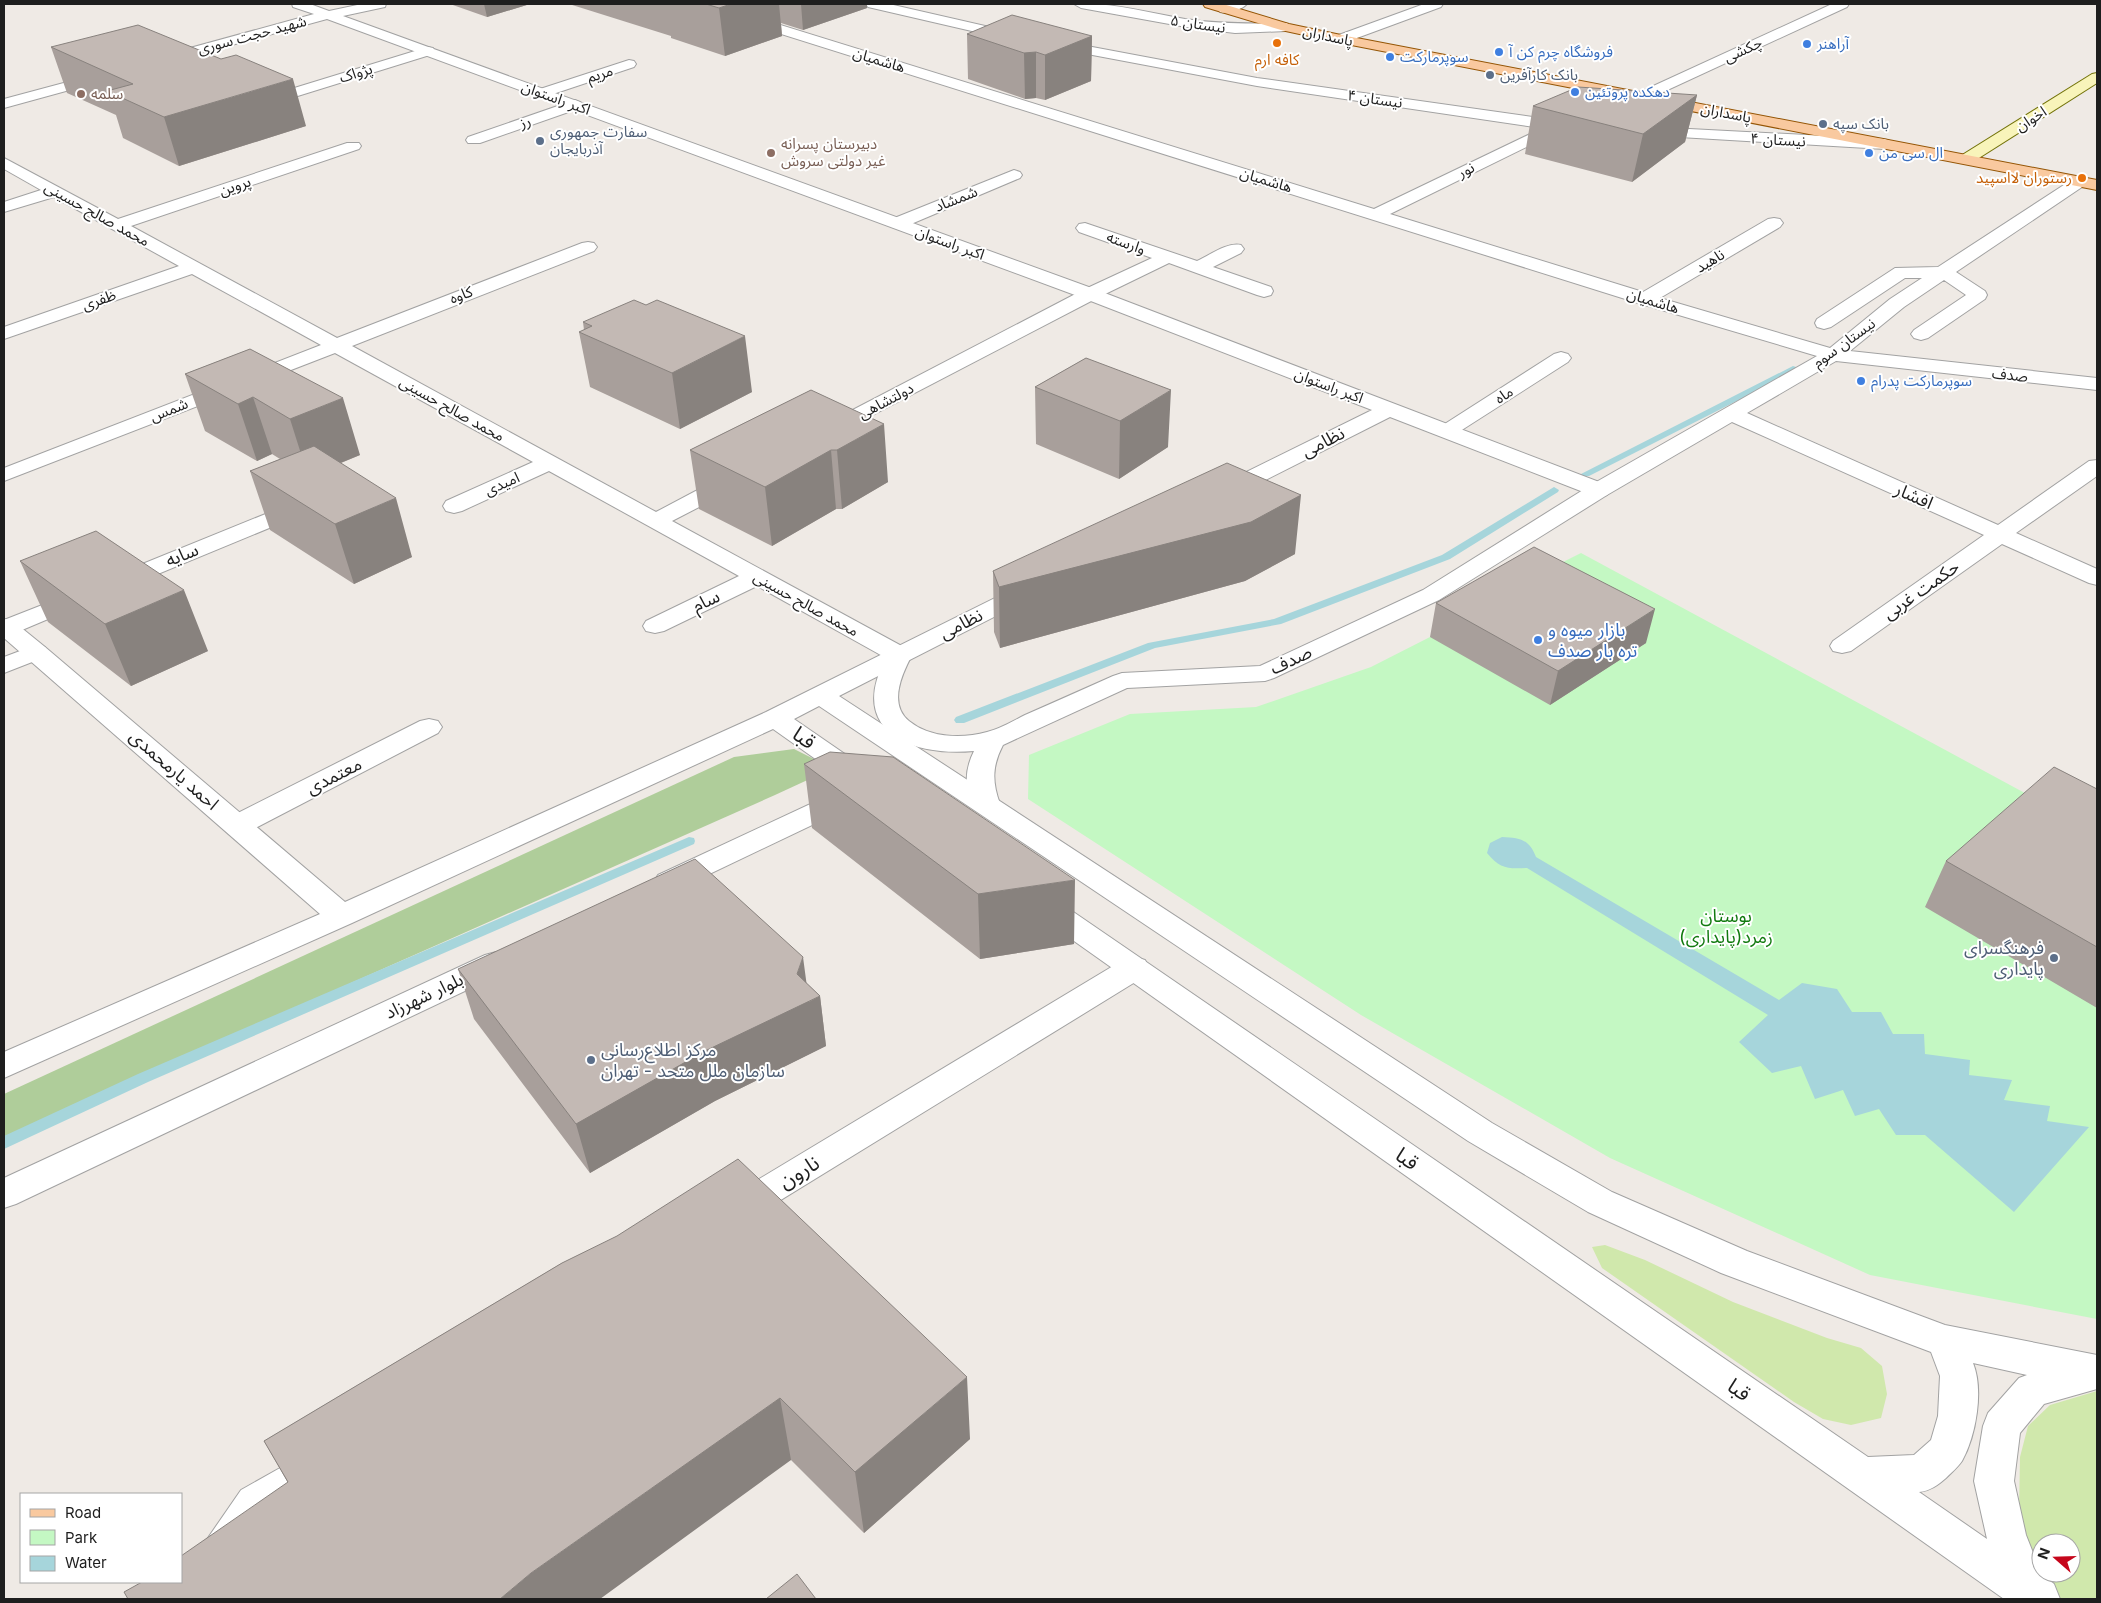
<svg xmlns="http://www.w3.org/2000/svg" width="2101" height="1603" font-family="Inter,'Noto Sans Arabic',sans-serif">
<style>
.grass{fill:#d0e8ac;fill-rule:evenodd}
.forest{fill:#afcd9a}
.park{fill:#c4f8c3}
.water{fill:#a6d5db}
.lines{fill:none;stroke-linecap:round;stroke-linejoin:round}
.stream{fill:#a6d5db;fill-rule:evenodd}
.minor-casing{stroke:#a2a2a2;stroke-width:2}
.tertiary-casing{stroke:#a2a2a2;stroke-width:2}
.secondary-casing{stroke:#727208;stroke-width:2}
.primary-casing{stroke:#945505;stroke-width:2}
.minor{fill:#fff;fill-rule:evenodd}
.tertiary{fill:#fff;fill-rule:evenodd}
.secondary{fill:#f8f4ba;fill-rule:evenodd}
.primary{fill:#f9c99f;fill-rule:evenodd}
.wall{fill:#a89f9b}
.shaded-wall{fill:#88827e}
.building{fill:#c3b9b4;stroke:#88827e}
.food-dot{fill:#e8710a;stroke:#fff;stroke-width:2}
.shop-dot{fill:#3f7fe0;stroke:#fff;stroke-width:2}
.service-dot{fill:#5c6f8a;stroke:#fff;stroke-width:2}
.education-dot{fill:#8d6e63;stroke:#fff;stroke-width:2}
.labels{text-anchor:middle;stroke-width:4;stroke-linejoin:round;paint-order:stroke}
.far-street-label{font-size:15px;fill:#1e1e1e;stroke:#fff}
.far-shop-label{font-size:15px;fill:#366cbe;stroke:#fff;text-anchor:start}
.far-food-label{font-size:15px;fill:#c56008;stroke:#fff}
.far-service-label{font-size:15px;fill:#4e5e75;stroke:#fff;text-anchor:start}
.far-education-label{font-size:15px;fill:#785e54;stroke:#fff;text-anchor:start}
.street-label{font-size:18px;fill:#1e1e1e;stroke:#fff}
.shop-label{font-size:18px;fill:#366cbe;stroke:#fff;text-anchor:start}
.park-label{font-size:18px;fill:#117a0f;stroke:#fff}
.service-label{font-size:18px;fill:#4e5e75;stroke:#fff;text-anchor:end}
.near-street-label{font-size:21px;fill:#1e1e1e;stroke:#fff}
</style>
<rect width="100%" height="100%" fill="#efeae5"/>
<path class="grass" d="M 1605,1245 L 1645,1260 L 1733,1302 L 1827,1338 L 1861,1348 L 1882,1366 L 1887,1394 L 1881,1418 L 1851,1425 L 1823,1419 L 1794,1402 L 1602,1268 L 1592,1247 Z
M 2097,1391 L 2097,1599 L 2058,1599 L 2040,1586 L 2019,1514 L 2020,1457 L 2028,1426 L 2050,1405 ZM 2041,1543 L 2071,1543 L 2071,1573 L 2041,1573 Z"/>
<path class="forest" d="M 794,749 L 816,760 L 827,771 L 775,795 L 4,1137 L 4,1094 L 734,757 Z"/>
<path class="park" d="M 1581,553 L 2097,832 L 2097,1319 L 1870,1275 L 1610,1158 L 1361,1015 L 1028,799 L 1029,755 L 1130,714 L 1256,707 L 1371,667 L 1430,637 L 1527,580 Z"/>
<path class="water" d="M 1502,837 C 1520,838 1529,839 1536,857 L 1779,1000 L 1802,983 L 1837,989 L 1852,1012 L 1881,1012 L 1893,1034 L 1924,1034 L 1925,1054 L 1970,1060 L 1969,1075 L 2012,1080 L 2004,1100 L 2050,1106 L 2047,1121 L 2089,1127 L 2014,1212 L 1925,1135 L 1896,1135 L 1879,1109 L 1855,1116 L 1843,1090 L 1815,1099 L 1801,1066 L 1772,1073 L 1739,1042 L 1768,1015 L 1527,868 C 1508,869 1500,869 1487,853 L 1490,843 Z"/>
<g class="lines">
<path class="stream" d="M 1793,366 L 1796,367 L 1796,371 L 1589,476 L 1583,476 L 1581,474 Z
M 1554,487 L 1559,490 L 1558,492 L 1450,559 L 1281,624 L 1155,648 L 964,723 L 956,723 L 954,720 L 956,717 L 1148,643 L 1274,619 L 1442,555 Z
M 689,837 L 694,838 L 695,841 L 694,844 L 148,1082 L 4,1149 L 4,1136 L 138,1074 Z"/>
<g class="minor-casing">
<path id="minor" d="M 694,4 L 713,4 L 1374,209 L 1553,123 L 1563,123 L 1566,126 L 1563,129 L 1390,214 L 1643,292 L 1768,219 L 1774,218 L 1780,219 L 1783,223 L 1780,227 L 1660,298 L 1830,348 L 1890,299 L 1922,278 L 1905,278 L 1831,327 L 1824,329 L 1817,327 L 1815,323 L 1817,319 L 1895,268 L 1938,267 L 2073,179 L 2085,179 L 2087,182 L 2085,185 L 1956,272 L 1985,291 L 1987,295 L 1985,299 L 1928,338 L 1921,340 L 1914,338 L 1911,334 L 1914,330 L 1966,295 L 1944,280 L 1904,307 L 1850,351 L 2097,378 L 2097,390 L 1836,361 L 1747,413 L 1998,525 L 2089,461 L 2097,460 L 2097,476 L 2016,533 L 2097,569 L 2097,585 L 2089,583 L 2002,544 L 1851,651 L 1842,653 L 1833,651 L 1830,646 L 1833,641 L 1984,535 L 1732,422 L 1607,495 L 1439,600 L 1274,678 L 1265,681 L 1127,688 L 1003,745 C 992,766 992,782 1000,804 L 996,810 L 986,813 L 976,810 C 964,791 964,771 974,751 C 911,757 847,731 886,658 L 757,586 L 664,631 L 655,633 L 646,631 L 643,626 L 646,621 L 739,576 L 549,471 L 462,511 L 454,513 L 446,511 L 443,506 L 446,501 L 533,462 L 335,353 L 4,481 L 4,468 L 321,345 L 192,274 L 4,339 L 4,327 L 179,266 L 54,197 L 4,212 L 4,202 L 41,190 L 4,169 L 4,158 L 118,219 L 347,143 L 359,143 L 361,146 L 359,149 L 131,226 L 337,338 L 582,243 L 588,242 L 594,243 L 597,247 L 594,251 L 352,346 L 656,512 L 724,476 L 732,474 L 740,476 L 743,481 L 740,486 L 672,521 L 909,650 L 912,655 C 902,674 888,704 909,721 C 930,738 962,739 987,732 C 1000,729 1013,721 1025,715 C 1055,702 1084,689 1113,676 L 1122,673 L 1260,666 L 1423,590 L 1591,485 L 1817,356 L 1638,303 L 695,7 Z
M 1074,4 C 1112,2 1149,13 1185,19 C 1220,24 1251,24 1286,23 L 1293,27 L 1286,31 L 1235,33 L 1186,27 L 1081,8 Z
M 1228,4 L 1247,4 C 1241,10 1228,14 1220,12 L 1218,9 Z
M 1424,4 L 1443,4 L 1441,7 L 1346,42 L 1336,42 L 1334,39 L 1336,36 Z
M 1832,4 L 1849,4 L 1847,7 L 1648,99 L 1638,99 L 1636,96 L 1638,93 Z
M 428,47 L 433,48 L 435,51 L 433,54 L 288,99 L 278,99 L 276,96 L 278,93 Z
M 629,60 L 634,61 L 636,64 L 634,67 L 547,96 L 537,96 L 535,93 L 537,90 Z
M 575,100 L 580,102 L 583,105 L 580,108 L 480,143 L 468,143 L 466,140 L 468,137 Z
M 1014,170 L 1020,172 L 1022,175 L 1020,178 L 904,227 L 898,228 L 892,227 L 889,223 L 892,219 Z
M 1085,223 L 1197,261 C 1210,255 1227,242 1241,245 L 1244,249 L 1241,253 L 1213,267 L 1271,287 L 1273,291 L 1271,295 L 1264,297 L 1257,295 L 1169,263 L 1097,298 L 834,435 L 827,437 L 820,435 L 817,431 L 820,427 L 1083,290 L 1152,258 L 1079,232 L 1076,228 L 1079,224 Z
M 1561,352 L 1568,354 L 1571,358 L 1568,362 L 1454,435 L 1447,437 L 1440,435 L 1437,431 L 1440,427 L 1554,354 Z
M 300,500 L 308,502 L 311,507 L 308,512 L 124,588 L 116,590 L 108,588 L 104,583 L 108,578 Z
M 78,591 L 86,593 L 90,598 L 86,603 L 15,633 L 4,635 L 4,620 Z
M 36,645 L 45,647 L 48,652 L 45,657 L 4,673 L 4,657 Z
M 429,719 L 438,721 L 442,727 L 438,733 L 248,832 L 238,834 L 228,832 L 224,825 L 228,818 L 420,721 Z
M 1134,957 L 1145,960 L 1149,968 L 1145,976 L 750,1219 L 738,1223 L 726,1219 L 721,1209 L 726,1199 L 1123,960 Z
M 294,1462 L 308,1468 L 314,1481 L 308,1494 L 269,1518 L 215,1599 L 170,1599 L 176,1584 L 181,1582 L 181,1577 L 241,1490 L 280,1468 Z"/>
</g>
<g class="tertiary-casing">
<path id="tertiary" d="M 292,4 L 310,4 L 329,11 L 362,4 L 386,4 L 385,7 L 343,16 L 1097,290 L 1607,485 L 1610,490 L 1607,495 L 1599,497 L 1591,495 L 1390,417 L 1230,498 L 1222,500 L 1214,498 L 1211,493 L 1214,488 L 1372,410 L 1083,298 L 327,19 L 162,64 L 157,63 L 155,60 L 157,57 L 314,14 L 293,7 Z
M 866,4 L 889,4 L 1020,34 L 1022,37 L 1015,41 L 868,7 Z
M 1055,40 L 1257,78 L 1568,122 L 1573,124 L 1576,127 L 1573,130 L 1568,132 L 1257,86 L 1050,47 L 1048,44 L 1050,41 Z
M 101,73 L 106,74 L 108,77 L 106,80 L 4,108 L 4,99 Z
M 1651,127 L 1884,139 L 1890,141 L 1892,144 L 1890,147 L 1884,149 L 1646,135 L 1643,132 L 1646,129 Z
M 1027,584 L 1035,586 L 1039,591 L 1035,596 L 839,696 L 1492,1123 L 1612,1192 L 1747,1251 L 1945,1325 L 2097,1355 L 2097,1389 L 2044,1404 L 2020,1433 L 2014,1481 L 2026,1535 L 2041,1573 L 2054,1584 L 2060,1599 L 2004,1599 L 1033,912 L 1028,905 L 1033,898 L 1043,895 L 1053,898 L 1868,1457 L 1914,1455 L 1931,1440 L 1938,1416 L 1940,1376 L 1931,1352 L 1721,1273 L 1588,1212 L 1468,1141 L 819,706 L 794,719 L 868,770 L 872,776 L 868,782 L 858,785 L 848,782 L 773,729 L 352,923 L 4,1078 L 4,1052 L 320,914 L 4,638 L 4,619 L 13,621 L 45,647 L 345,902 L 766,712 L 1019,586 ZM 1973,1363 L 2027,1375 L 2019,1378 L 1988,1413 L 1983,1426 L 1974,1481 L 1987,1539 L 1919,1492 C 1930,1491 1938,1485 1946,1478 C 1951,1473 1958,1467 1962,1461 C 1976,1436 1984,1390 1973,1363 Z
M 844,790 L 854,793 L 858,799 L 854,805 L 678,889 L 668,892 L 658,889 L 654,882 L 658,875 L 834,793 Z
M 496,952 L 507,955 L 511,963 L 507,971 L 16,1204 L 4,1208 L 4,1178 L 485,955 Z"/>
</g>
<g class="secondary-casing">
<path id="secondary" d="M 2097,73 L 2097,83 L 1971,163 L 1959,163 L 1957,160 L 1959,157 L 2092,74 Z"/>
</g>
<g class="primary-casing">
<path id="primary" d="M 1203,4 L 1223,4 L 1289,24 L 1341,35 L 2097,180 L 2097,190 L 1341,43 L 1281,30 L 1205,7 Z"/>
</g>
<use href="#minor" class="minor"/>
<use href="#tertiary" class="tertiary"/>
<use href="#secondary" class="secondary"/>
<use href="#primary" class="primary"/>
</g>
<path class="wall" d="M 450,4 L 530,4 L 487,17 Z
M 569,4 L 867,4 L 867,8 L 803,30 L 781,23 L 782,36 L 725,56 L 671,38 L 671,36 Z
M 967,34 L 1092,36 L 1091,81 L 1045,100 L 1036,98 L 1025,99 L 968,79 Z
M 51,47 L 306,126 L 179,166 L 123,138 L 116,115 L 67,93 Z
M 1697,95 L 1685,142 L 1632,182 L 1525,154 L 1533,106 Z
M 583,322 L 752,392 L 680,429 L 590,387 L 579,332 L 584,330 Z
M 250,349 L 360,455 L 341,463 L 412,557 L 354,584 L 270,530 L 250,471 L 280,459 L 272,454 L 257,461 L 205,431 L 185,374 Z
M 1086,358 L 1168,447 L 1119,479 L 1036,444 L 1035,387 Z
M 811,390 L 888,482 L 842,509 L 836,509 L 772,546 L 699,509 L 690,450 Z
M 1295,554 L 1245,581 L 1000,648 L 994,632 L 993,571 Z
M 20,561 L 208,651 L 131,686 L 48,622 Z
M 1436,603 L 1646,643 L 1550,705 L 1430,637 Z
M 804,764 L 1074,944 L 980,959 L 812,828 Z
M 2097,789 L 2097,1008 L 1925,907 L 1946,861 Z
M 458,969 L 806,983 L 820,996 L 826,1046 L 715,1101 L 590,1173 L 474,1019 Z
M 562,1263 L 970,1439 L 864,1533 L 791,1460 L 181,1582 L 288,1483 L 264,1441 Z"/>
<path class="shaded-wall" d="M 484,4 L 530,4 L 487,17 Z
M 731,4 L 779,4 L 782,36 L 725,56 L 719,8 Z
M 801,4 L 867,4 L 867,8 L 803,30 Z
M 1092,36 L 1091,81 L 1045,100 L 1045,55 Z
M 1036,52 L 1036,98 L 1025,99 L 1024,53 Z
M 293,79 L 306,126 L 179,166 L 164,117 Z
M 1697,95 L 1685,142 L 1632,182 L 1643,134 Z
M 745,336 L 752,392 L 680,429 L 672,373 Z
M 1171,390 L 1168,447 L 1119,479 L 1120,421 Z
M 253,397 L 272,454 L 257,461 L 238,404 Z
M 343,398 L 360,455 L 308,476 L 290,419 Z
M 884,424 L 888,482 L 842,509 L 837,450 Z
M 831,450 L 836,509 L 772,546 L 765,487 Z
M 1301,495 L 1295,554 L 1245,581 L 1000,648 L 999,587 Z
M 396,498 L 412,557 L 354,584 L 335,524 Z
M 184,590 L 208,651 L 131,686 L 105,624 Z
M 1655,609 L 1646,643 L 1550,705 L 1558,671 Z
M 1075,880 L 1074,944 L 980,959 L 978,894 Z
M 803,957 L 809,1002 L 820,996 L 826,1046 L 715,1101 L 590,1173 L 576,1124 L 797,974 Z
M 967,1377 L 970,1439 L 864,1533 L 855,1472 Z
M 780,1398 L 791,1460 L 600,1599 L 500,1599 L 531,1573 Z"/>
<path class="building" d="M 706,4 L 731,4 L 719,8 Z
M 1012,15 L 1092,36 L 1045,55 L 1036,52 L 1024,53 L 967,34 Z
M 138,25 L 221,59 L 236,55 L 293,79 L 164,117 L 107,91 L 133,84 L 51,47 Z
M 1578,87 L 1697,95 L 1643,134 L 1533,106 Z
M 634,300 L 646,305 L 657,300 L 745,336 L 672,373 L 579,332 L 592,326 L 583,322 Z
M 250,349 L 343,398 L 290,419 L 253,397 L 238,404 L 185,374 Z
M 1086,358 L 1171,390 L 1120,421 L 1035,387 Z
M 811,390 L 884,424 L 837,450 L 831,450 L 765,487 L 690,450 Z
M 314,446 L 396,498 L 335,524 L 250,471 Z
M 1227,463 L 1301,495 L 1251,522 L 999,587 L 993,571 Z
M 96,531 L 184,590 L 105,624 L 20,561 Z
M 1534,547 L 1655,609 L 1558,671 L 1436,603 Z
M 830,752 L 893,757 L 1075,880 L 978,894 L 804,764 Z
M 2054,767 L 2097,789 L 2097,947 L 1946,861 Z
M 695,859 L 803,957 L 797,974 L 820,996 L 705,1051 L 576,1124 L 458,969 Z
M 738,1159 L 967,1377 L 855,1472 L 780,1398 L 531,1573 L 500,1599 L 128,1599 L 124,1592 L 142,1582 L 181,1582 L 181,1556 L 288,1482 L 264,1441 L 562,1263 L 617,1236 Z
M 797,1574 L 816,1599 L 766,1599 Z"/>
<g class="food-dot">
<circle cx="1277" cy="43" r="5"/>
<circle cx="2082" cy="178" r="5"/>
</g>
<g class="shop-dot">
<circle cx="1807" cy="44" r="5"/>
<circle cx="1499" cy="52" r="5"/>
<circle cx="1390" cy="57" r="5"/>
<circle cx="1575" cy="92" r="5"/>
<circle cx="1869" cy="153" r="5"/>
<circle cx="1861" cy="381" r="5"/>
<circle cx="1538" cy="640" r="5"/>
</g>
<g class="service-dot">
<circle cx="1490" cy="75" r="5"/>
<circle cx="1823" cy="124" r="5"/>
<circle cx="540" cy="141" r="5"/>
<circle cx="2054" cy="958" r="5"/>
<circle cx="591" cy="1060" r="5"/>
</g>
<g class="education-dot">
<circle cx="81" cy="94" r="5"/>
<circle cx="771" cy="153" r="5"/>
</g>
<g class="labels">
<g class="far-street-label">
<text transform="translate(1198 24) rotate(8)" y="5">نیستان ۵</text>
<text transform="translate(252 35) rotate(-15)" y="5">شهید حجت سوری</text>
<text transform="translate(1328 36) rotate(12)" y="5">پاسداران</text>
<text transform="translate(1743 50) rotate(-25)" y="5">چکشی</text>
<text transform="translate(879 60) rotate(17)" y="5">هاشمیان</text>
<text transform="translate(356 73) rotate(-17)" y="5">پژواک</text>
<text transform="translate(600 74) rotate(-18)" y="5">مریم</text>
<text transform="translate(556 98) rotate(20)" y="5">اکبر راستوان</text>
<text transform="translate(1375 99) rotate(8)" y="5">نیستان ۴</text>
<text transform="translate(1726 113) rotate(11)" y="5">پاسداران</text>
<text transform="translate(2031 119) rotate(-32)" y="5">اخوان</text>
<text transform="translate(525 122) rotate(-19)" y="5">رز</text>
<text transform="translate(1778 140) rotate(3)" y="5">نیستان ۴</text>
<text transform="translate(1466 170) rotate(-26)" y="5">نور</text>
<text transform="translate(1266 180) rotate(17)" y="5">هاشمیان</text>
<text transform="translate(235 186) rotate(-19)" y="5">پروین</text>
<text transform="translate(956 199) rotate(-22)" y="5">شمشاد</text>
<text transform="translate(97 214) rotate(29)" y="5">محمد صالح حسینی</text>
<text transform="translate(950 243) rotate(20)" y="5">اکبر راستوان</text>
<text transform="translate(1126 243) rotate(20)" y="5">وارسته</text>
<text transform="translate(1710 261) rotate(-31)" y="5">ناهید</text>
<text transform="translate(461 295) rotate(-21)" y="5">کاوه</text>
<text transform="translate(99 300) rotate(-19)" y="5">ظفری</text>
<text transform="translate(1653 301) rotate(17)" y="5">هاشمیان</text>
<text transform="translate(1844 343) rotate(-36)" y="5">نیستان سوم</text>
<text transform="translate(2010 375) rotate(6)" y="5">صدف</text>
<text transform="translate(1329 386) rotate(21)" y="5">اکبر راستوان</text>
<text transform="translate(1504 395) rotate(-33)" y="5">ماه</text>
<text transform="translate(886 401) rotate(-28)" y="5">دولتشاهی</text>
<text transform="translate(452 409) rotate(29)" y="5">محمد صالح حسینی</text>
<text transform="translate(169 410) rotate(-22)" y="5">شمس</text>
<text transform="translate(502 484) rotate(-24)" y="5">امیدی</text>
<text transform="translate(806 604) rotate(29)" y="5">محمد صالح حسینی</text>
</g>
<g class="far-shop-label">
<text x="1817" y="49">آراهنر</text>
<text x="1509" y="57">فروشگاه چرم کن آ</text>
<text x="1400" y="62">سوپرمارکت</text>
<text x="1585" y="97">دهکده پروتئین</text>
<text x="1879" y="158">ال سی من</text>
<text x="1871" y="386">سوپرمارکت پدرام</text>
</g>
<g class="far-food-label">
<text x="1277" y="65">کافه ارم</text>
<text x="2072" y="183" text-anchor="end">رستوران لااسپید</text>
</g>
<g class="far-service-label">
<text x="1500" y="80">بانک کارآفرین</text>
<text x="1833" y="129">بانک سپه</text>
<text x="550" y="137">سفارت جمهوری<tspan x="550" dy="17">آذربایجان</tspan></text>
</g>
<g class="far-education-label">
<text x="91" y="99">سلمه</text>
<text x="781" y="149">دبیرستان پسرانه<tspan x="781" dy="17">غیر دولتی سروش</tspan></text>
</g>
<g class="street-label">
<text transform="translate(1323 442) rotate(-27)" y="6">نظامی</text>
<text transform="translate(1914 496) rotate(24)" y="6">افشار</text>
<text transform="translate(182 555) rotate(-22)" y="6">سایه</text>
<text transform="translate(1921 590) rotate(-35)" y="6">حکمت غربی</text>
<text transform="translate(706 601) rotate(-26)" y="6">سام</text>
<text transform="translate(961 624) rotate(-27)" y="6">نظامی</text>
<text transform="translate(1291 660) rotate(-25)" y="6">صدف</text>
<text transform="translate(174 770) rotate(41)" y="6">احمد یارمحمدی</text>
<text transform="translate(334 776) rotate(-27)" y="6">معتمدی</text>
<text transform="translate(424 996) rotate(-25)" y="6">بلوار شهرزاد</text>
</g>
<g class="shop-label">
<text x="1548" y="636">بازار میوه و<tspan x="1548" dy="21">تره بار صدف</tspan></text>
</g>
<g class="park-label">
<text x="1726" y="922">بوستان<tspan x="1726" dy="21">زمرد(پایداری)</tspan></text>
</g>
<g class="service-label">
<text x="2044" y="954">فرهنگسرای<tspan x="2044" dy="21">پایداری</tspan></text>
<text x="601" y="1056" text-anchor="start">مرکز اطلاع‌رسانی<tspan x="601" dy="21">سازمان ملل متحد - تهران</tspan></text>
</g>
<g class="near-street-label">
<text transform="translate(804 738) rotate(35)" y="7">قبا</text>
<text transform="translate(1407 1159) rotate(35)" y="7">قبا</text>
<text transform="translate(799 1172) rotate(-31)" y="7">نارون</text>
<text transform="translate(1739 1390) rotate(35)" y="7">قبا</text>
</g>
</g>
<rect width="2101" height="1603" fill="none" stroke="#1e1e1e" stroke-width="10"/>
<rect x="20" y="1493" width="162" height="90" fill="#ffffff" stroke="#a5a5a5"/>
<rect x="30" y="1509" width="25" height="8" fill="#f9c99f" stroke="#a5a5a5"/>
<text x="65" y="1518" font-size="15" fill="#1e1e1e">Road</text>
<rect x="30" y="1530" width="25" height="15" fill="#c4f8c3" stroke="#a5a5a5"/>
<text x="65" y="1543" font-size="15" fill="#1e1e1e">Park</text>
<rect x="30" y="1556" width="25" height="15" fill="#a6d5db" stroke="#a5a5a5"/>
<text x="65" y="1568" font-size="15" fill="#1e1e1e">Water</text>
<g transform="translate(2056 1558) rotate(290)"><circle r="24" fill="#ffffff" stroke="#a5a5a5"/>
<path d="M0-4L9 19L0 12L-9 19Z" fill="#c6061b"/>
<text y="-8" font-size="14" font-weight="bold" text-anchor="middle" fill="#1e1e1e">N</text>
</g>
</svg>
